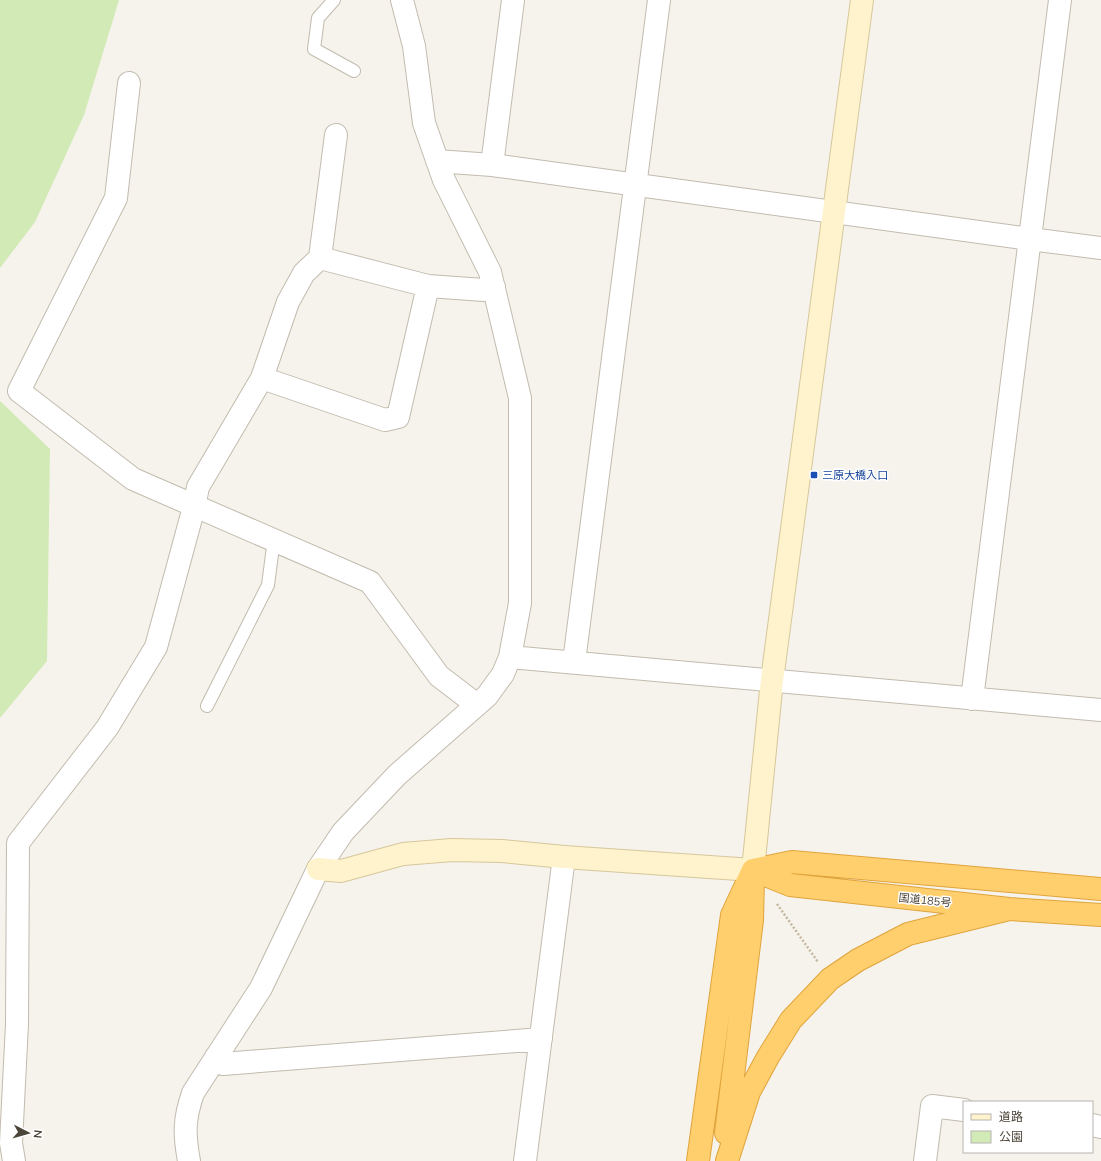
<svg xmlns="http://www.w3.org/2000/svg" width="1101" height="1161" font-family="Mulish,'Noto Sans JP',sans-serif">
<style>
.green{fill:#d2eab5}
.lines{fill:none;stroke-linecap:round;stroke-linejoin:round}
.lane-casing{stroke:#c2bbae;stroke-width:14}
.street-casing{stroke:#c2bbae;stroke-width:24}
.secondary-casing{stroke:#d6c79b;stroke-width:24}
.highway-casing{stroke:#e0a43c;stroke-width:24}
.path{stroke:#c4b79f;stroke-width:2.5;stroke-dasharray:2 2;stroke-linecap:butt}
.lane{stroke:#fff;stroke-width:12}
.street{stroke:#fff;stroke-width:22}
.secondary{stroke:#fff3cd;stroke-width:22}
.highway{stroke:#ffcf6e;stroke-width:22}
.transit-dot{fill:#1a4fb4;stroke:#fff;stroke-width:1.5}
.labels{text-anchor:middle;stroke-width:3;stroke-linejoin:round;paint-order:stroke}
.transit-label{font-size:11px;fill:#164399;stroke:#fff;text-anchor:start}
.street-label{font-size:11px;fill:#4b4439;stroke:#fff}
</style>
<rect width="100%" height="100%" fill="#f6f3ec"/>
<path class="green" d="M 0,0 L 119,0 L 84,115 L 35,222 L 0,268 Z
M 0,401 L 50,449 L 47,661 L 0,718 Z"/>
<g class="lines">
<g class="lane-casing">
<path id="lane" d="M 334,0 L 318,18 L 314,49 L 354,71
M 207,706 L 268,585 L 274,539"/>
</g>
<g class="street-casing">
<path id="street" d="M 129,83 L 116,198 L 19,391 L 133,479 L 370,582 L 439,676 L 477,705
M 437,161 L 492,165 L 1030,239 L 1101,248
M 492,165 L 513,0
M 320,258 L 428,286 L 484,290 L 494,287
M 262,378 L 385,420 L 398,417 L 428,286
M 510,657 L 1101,710
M 574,662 L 659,0
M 972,699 L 1060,0
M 216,1057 L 223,1064 L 541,1039
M 1092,1125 L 1101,1127
M 14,1161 L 11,1143 L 17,1024 L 18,843 L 107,728 L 156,647 L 194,507 L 198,487 L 262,378 L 288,302 L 304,273 L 320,258 L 336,135
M 189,1161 C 184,1134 184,1119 193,1093 L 261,988 L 318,869 L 343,832 L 397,775 L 487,696 L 503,674 L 510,657 L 520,603 L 520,398 L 490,272 L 444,180 L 424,123 L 414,46 L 402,0
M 525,1161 L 564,857
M 925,1161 L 932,1106 L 964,1110"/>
</g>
<g class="secondary-casing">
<path id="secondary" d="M 318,869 L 341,871 L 403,854 L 452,850 L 502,851 L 564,857 L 753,870 L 772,680 L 862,0"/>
</g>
<g class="highway-casing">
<path id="highway" d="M 753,870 L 790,885 L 1009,909 L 1101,915
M 753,870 L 792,862 L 1101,889
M 726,1133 L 752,920 L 753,877
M 698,1161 L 732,915 L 753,870
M 727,1161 L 749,1092 L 768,1057 L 791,1020 L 830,979 L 858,960 L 908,934 L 1009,909"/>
</g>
<path class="path" d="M 777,904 L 818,962"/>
<use href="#lane" class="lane"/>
<use href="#street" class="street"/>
<use href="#secondary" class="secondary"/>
<use href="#highway" class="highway"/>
</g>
<rect class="transit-dot" x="810" y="471" width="8" height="8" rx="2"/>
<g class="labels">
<g class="transit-label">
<text x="822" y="479">三原大橋入口</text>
</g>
<g class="street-label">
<text transform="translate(925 900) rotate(6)" y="4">国道185号</text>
</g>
</g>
<rect x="963" y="1101" width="130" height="52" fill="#ffffff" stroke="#b7b4b0"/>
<rect x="971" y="1114" width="20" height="6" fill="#fff3cd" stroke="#b7b4b0"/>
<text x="999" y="1121" font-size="12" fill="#4b4439">道路</text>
<rect x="971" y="1131" width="20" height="12" fill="#d2eab5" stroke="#b7b4b0"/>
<text x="999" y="1141" font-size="12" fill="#4b4439">公園</text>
<g transform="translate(28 1133) rotate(96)" stroke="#ffffff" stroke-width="3" paint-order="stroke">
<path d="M0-3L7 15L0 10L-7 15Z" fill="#4b4439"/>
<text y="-6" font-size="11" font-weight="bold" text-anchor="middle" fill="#4b4439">N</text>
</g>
</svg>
